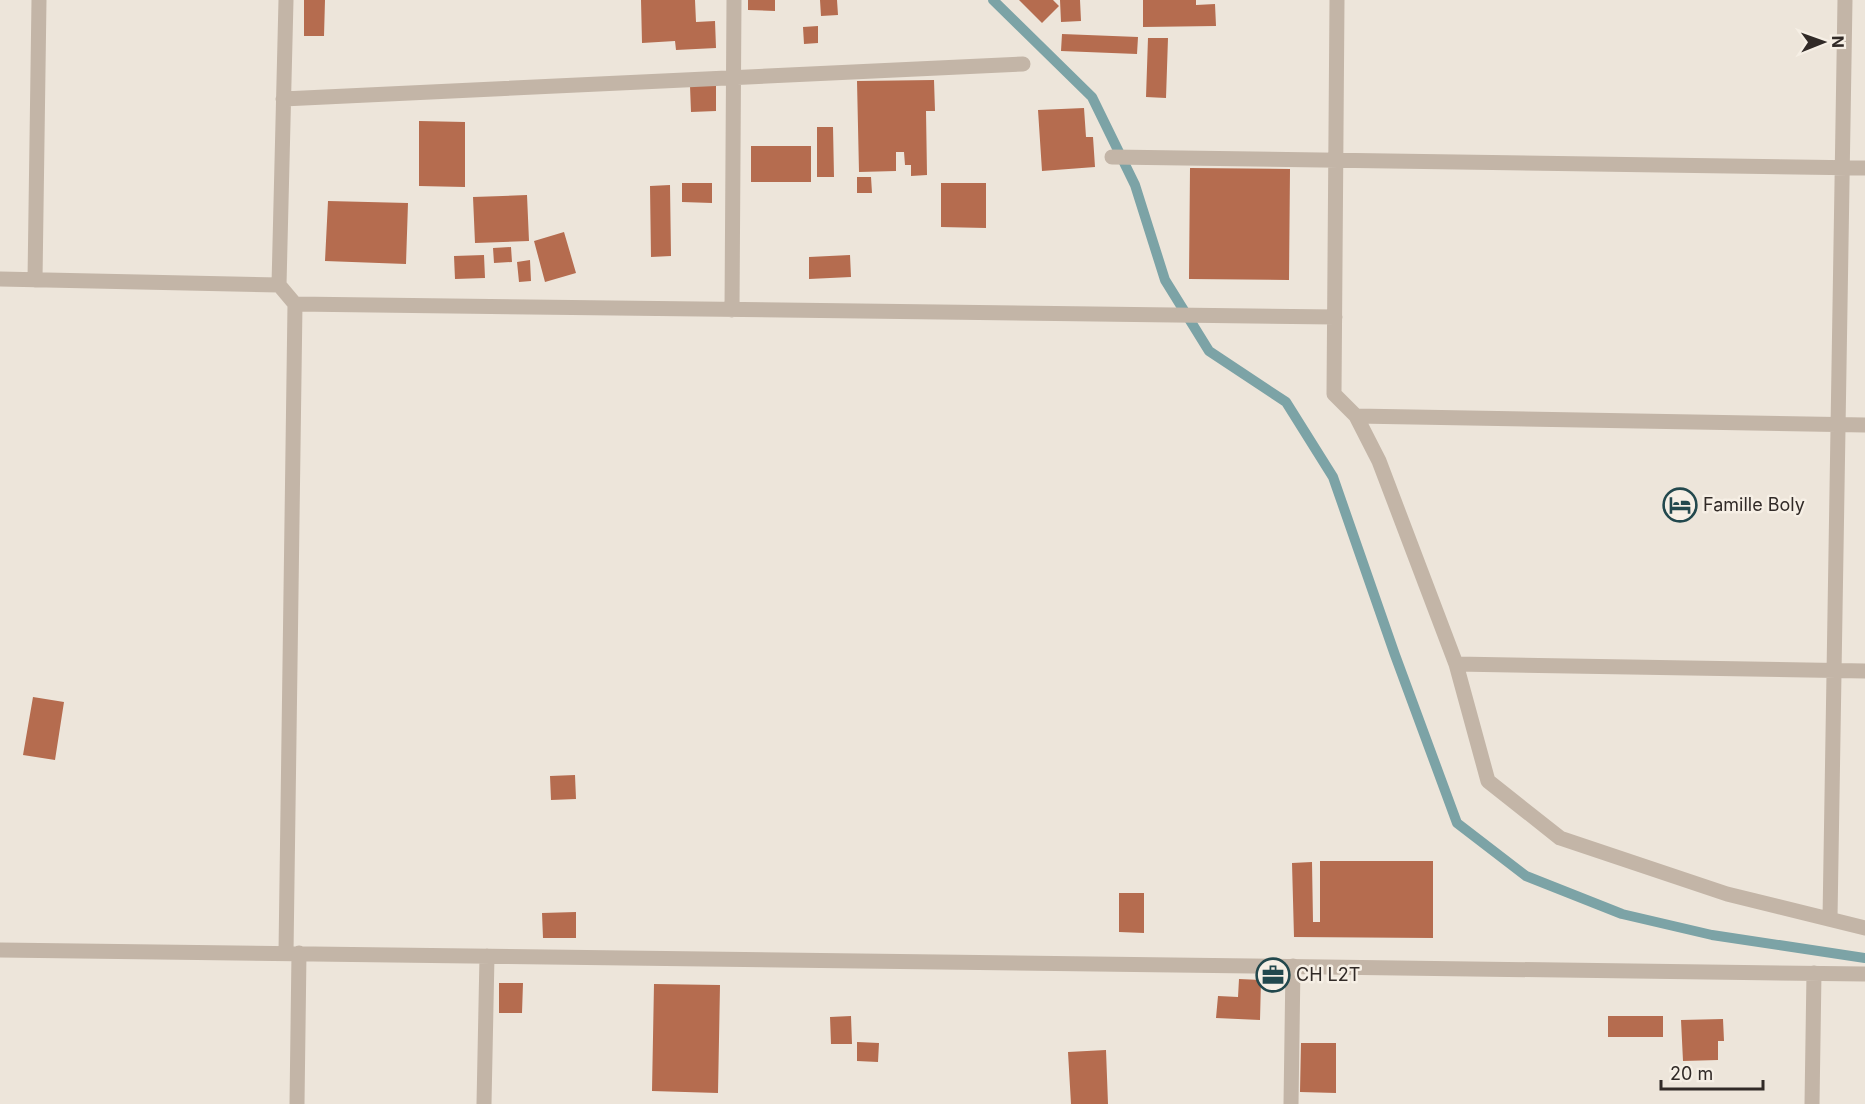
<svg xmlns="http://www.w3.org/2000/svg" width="1865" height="1104" font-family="Inter,sans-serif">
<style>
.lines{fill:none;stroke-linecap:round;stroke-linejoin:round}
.stream{stroke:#7ca3a6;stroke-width:10}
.building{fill:#b56c4f}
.minor{stroke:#c3b5a7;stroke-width:15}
.labels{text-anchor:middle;stroke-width:5;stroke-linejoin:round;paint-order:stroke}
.poi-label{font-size:18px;fill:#312a27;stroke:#f6efe5;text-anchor:start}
</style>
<rect width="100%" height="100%" fill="#ede5da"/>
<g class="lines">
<path class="stream" d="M 993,0 L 1092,97 L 1135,185 L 1165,280 L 1209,351 L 1286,402 L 1333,477 L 1395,655 L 1457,823 L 1526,876 L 1622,914 L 1712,935 L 1865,958"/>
</g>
<path class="building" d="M 304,0 L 325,0 L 324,36 L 304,36 Z
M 641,0 L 695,0 L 696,22 L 715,21 L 716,48 L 676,50 L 675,41 L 642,43 Z
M 748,0 L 775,0 L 775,11 L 748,10 Z
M 820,0 L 837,0 L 838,15 L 821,16 Z
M 1019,0 L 1053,0 L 1059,6 L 1042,23 Z
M 1060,0 L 1080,0 L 1081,21 L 1061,22 Z
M 1143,0 L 1196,0 L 1196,5 L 1215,4 L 1216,26 L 1143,27 Z
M 818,26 L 818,43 L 804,44 L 803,27 Z
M 1062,34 L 1138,37 L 1137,54 L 1061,51 Z
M 1148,38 L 1168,38 L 1166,98 L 1146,97 Z
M 934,80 L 935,111 L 926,111 L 927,175 L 911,176 L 911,165 L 905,165 L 904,152 L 896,152 L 896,171 L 859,172 L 857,81 Z
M 690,86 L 716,86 L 716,111 L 691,112 Z
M 1084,108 L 1086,137 L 1093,137 L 1095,167 L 1042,171 L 1038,110 Z
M 419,121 L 465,122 L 465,187 L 419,186 Z
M 817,127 L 833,127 L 834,177 L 817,177 Z
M 751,146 L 811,146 L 811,182 L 751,182 Z
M 1190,168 L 1290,169 L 1289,280 L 1189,279 Z
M 857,177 L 871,177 L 872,193 L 857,193 Z
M 682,183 L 712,183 L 712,203 L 682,202 Z
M 941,183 L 986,183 L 986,228 L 941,227 Z
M 670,185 L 671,256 L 651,257 L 650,186 Z
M 527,195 L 529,241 L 475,243 L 473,197 Z
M 328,201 L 408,203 L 406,264 L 325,261 Z
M 564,232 L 576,273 L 545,282 L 534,241 Z
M 511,247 L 512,262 L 494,263 L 493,248 Z
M 484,255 L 485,278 L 455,279 L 454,256 Z
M 850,255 L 851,277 L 809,279 L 809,257 Z
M 530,260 L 531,281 L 519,282 L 517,262 Z
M 33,697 L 64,702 L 55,760 L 23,755 Z
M 575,775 L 576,799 L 551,800 L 550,776 Z
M 1320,861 L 1433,861 L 1433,938 L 1294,937 L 1292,863 L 1312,862 L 1313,922 L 1320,922 Z
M 1119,893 L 1144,893 L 1144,933 L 1119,932 Z
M 576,912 L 576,938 L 543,938 L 542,913 Z
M 1239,979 L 1261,980 L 1260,1020 L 1216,1018 L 1218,996 L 1238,997 Z
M 499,983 L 523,983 L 522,1013 L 499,1013 Z
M 654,984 L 720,985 L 718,1093 L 652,1091 Z
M 851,1016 L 852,1044 L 831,1044 L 830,1017 Z
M 1608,1016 L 1663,1016 L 1663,1037 L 1608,1037 Z
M 1723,1019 L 1724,1041 L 1718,1041 L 1718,1060 L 1683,1061 L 1681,1020 Z
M 857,1042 L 879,1043 L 878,1062 L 857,1061 Z
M 1301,1043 L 1336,1043 L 1336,1093 L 1300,1092 Z
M 1106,1050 L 1108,1104 L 1071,1104 L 1068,1052 Z"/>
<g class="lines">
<path class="minor" d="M 286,0 L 279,285 L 295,304 L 286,953
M 1337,0 L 1334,394 L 1356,416 L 1379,461 L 1456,664 L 1488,781 L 1560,838 L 1727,894 L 1865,928
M 283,99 L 1023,64
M 1112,157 L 1865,168
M 0,279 L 279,285
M 35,280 L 39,0
M 295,304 L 1335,317
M 732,310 L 734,0
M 1356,416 L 1865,425
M 1456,664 L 1865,671
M 1830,919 L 1845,0
M 0,950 L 1865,974
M 297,1104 L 299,953
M 484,1104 L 487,956
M 1291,1104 L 1293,966
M 1812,1104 L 1814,973"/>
</g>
<defs>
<g id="hotel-ring" transform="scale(1.725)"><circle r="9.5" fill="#f6efe5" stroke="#22484d" stroke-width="1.5"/><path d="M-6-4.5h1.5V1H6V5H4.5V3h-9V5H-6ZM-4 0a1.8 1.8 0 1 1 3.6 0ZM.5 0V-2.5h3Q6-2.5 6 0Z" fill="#22484d"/></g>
<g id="office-ring" transform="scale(1.725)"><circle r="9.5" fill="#f6efe5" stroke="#22484d" stroke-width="1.5"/><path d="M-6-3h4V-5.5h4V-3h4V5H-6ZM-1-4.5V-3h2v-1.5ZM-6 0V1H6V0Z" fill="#22484d"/></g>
</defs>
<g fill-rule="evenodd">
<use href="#hotel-ring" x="1680" y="505"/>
<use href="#office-ring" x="1273" y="975"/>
</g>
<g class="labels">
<g class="poi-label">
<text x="1703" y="511">Famille Boly</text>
<text x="1296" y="981">CH L2T</text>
</g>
</g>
<g transform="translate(1823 42) rotate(89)" stroke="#f6efe5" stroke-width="4.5" paint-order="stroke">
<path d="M0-4.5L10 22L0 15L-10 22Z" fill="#312a27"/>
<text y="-9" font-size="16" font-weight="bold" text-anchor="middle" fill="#312a27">N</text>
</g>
<path d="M1661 1080v9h102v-9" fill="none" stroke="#312a27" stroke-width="3"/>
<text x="1670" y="1080" font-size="18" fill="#312a27" stroke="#f6efe5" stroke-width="4.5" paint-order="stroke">20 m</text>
</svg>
